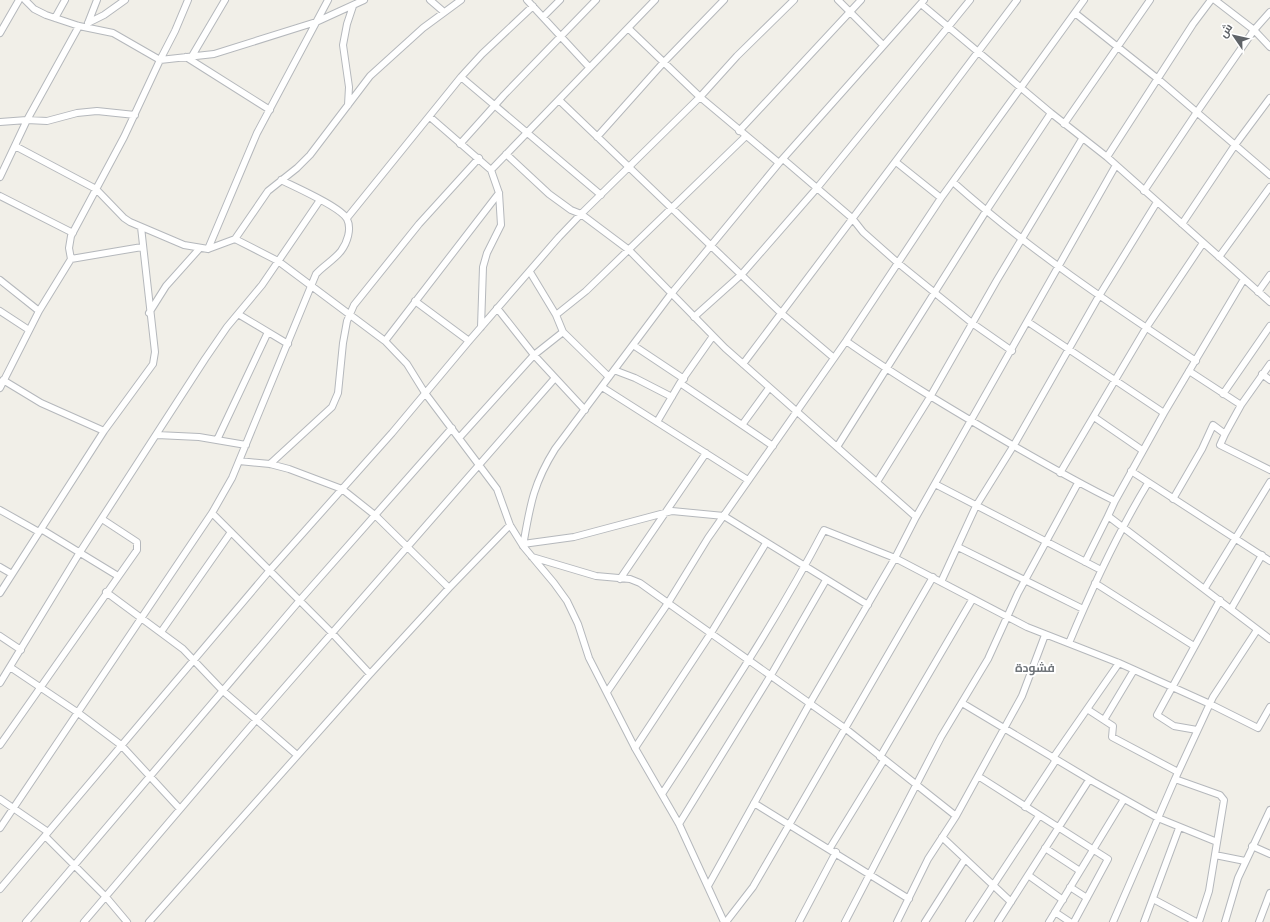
<svg xmlns="http://www.w3.org/2000/svg" width="1270" height="922" font-family="Montserrat,Cairo,sans-serif">
<style>
.lines{fill:none;stroke-linecap:round;stroke-linejoin:round}
.minor-casing{stroke:#b5b8bc;stroke-width:8}
.minor{stroke:#fff;stroke-width:6}
.labels{text-anchor:middle;stroke-width:4;stroke-linejoin:round;paint-order:stroke}
.neighbourhood-label{font-size:12px;font-weight:bold;fill:#70757a;stroke:#fff}
</style>
<rect width="100%" height="100%" fill="#f1efe8"/>
<g class="lines">
<g class="minor-casing">
<path id="minor" d="M 25,0 L 34,9 L 46,15 L 79,26 L 113,33 L 160,60 L 214,54 L 316,22 L 364,0
M 430,0 L 444,12
M 527,0 L 589,67
M 838,0 L 883,45
M 1215,0 L 1254,30 L 1270,47
M 921,4 L 1051,113 L 1107,157 L 1270,302
M 1075,13 L 1158,79 L 1270,175
M 543,17 L 560,0
M 55,18 L 65,0
M 88,23 L 104,15 L 125,0
M 88,23 L 97,0
M 628,28 L 700,97 L 779,163
M 0,33 L 19,0
M 192,56 L 225,0
M 186,57 L 270,110
M 461,77 L 601,195
M 559,100 L 781,313 L 834,358
M 348,105 L 349,87 L 343,45 L 347,24 L 353,6
M 430,117 L 491,170 L 499,193 L 501,225 L 487,253 L 483,267 L 481,327
M 0,122 L 27,120 L 47,121 L 77,113 L 97,111 L 135,115
M 1064,124 L 1150,0
M 739,131 L 861,0
M 597,137 L 663,63 L 724,0
M 460,144 L 504,95 L 596,0
M 15,146 L 96,189 L 124,218 L 130,222 L 184,245 L 208,249 L 235,239 L 278,261 L 385,341 L 407,364 L 425,393 L 497,489 L 510,525 L 523,546 L 554,583 L 567,601 L 578,624 L 589,658 L 635,748 L 679,824 L 724,922
M 506,154 L 549,194 L 571,210 L 581,214 L 629,250 L 725,348 L 916,517
M 1107,157 L 1193,24 L 1211,0
M 783,159 L 852,218 L 863,232 L 898,263 L 972,323 L 1012,351
M 896,162 L 941,198
M 491,170 L 655,0
M 0,177 L 27,120 L 79,26
M 953,182 C 1028,249 1112,305 1196,361
M 1144,191 L 1197,112 L 1254,30 L 1270,12
M 0,196 L 73,233
M 347,218 L 461,77 L 482,54 L 533,6
M 1182,224 L 1235,145 L 1270,98
M 235,239 L 268,191 L 297,168 L 310,155 L 370,76 L 423,28 L 461,0
M 208,249 L 257,133 L 328,0
M 1219,257 L 1270,187
M 71,259 L 142,247
M 530,272 L 556,315 L 563,332 L 609,377
M 0,280 L 39,311
M 1258,292 L 1270,275
M 415,301 L 469,341
M 497,308 L 534,355 L 585,410
M 0,311 L 29,330
M 149,313 L 166,286 L 200,248
M 238,314 L 288,344
M 556,315 L 586,291 L 746,136
M 694,317 L 742,274 L 817,188 L 970,0
M 1028,322 L 1164,413
M 385,341 L 499,193
M 846,341 C 900,379 956,412 1014,446 C 1047,465 1080,484 1115,501 L 1164,413 L 1244,279
M 633,345 L 684,379
M 743,364 L 1017,0
M 614,370 L 635,378 L 672,397
M 1189,371 L 1241,405
M 1262,374 L 1270,380
M 3,380 L 41,403 L 104,431
M 680,383 L 773,446
M 602,387 L 748,480
M 0,388 L 39,311 L 71,259 L 69,248 L 71,236 L 124,137 L 160,60 L 175,31 L 188,0
M 1223,394 L 1270,326
M 1094,417 L 1142,450
M 657,422 L 680,383 L 713,336
M 742,425 L 769,388
M 1225,434 L 1220,445 L 1270,470
M 157,435 L 199,437 L 246,445
M 459,438 L 534,355 L 563,332
M 217,440 L 268,332
M 837,447 L 986,211 L 1051,113
M 239,461 L 270,464 L 289,469 L 342,489 L 376,516 L 449,588
M 270,464 L 332,407 L 338,393 L 343,343 L 347,321 L 354,305 L 419,224 L 479,158
M 1131,471 L 1270,561
M 1060,473 L 1146,328 L 1203,243
M 877,482 L 930,397 L 997,280 L 1082,139
M 935,484 L 1101,570
M 1173,499 L 1202,449 L 1213,425 L 1225,434 L 1241,405 L 1270,364
M 1115,501 L 1108,516 L 1270,639
M 0,510 L 39,532
M 212,513 L 332,633 L 370,674
M 41,529 L 118,576
M 523,544 L 574,537 L 672,511 L 724,516 L 868,605
M 523,546 C 530,506 533,484 555,449 L 671,294 L 779,163 L 924,0
M 958,547 L 1083,609
M 532,557 L 596,576 L 630,579 L 640,583 L 668,603 L 607,692
M 1085,562 L 1108,516
M 0,567 L 12,574
M 620,579 L 706,453
M 941,582 L 976,506 L 1014,445 L 1099,296 L 1157,202
M 1095,583 L 1194,646
M 1205,588 L 1270,482
M 106,592 L 183,649 L 223,691 L 297,755
M 0,593 L 104,431 L 153,364 L 155,352 L 141,227
M 1231,609 L 1262,555
M 161,632 L 231,532
M 0,636 L 21,650
M 1069,643 C 1092,588 1117,534 1148,483
M 10,667 L 77,712 L 121,745 L 180,809
M 0,683 L 80,552 L 205,359 L 227,327 L 262,285 L 320,200
M 962,703 L 1094,782 L 1158,818 L 1217,842
M 1087,709 L 1113,726 L 1112,737 L 1178,772
M 1104,720 L 1134,670
M 1197,730 L 1174,726 L 1157,715 L 1220,600
M 0,745 L 137,550 L 137,542 L 102,519
M 635,748 L 711,633 L 766,543
M 880,757 L 972,600
M 1053,758 L 1119,663
M 978,776 L 1108,859 L 1074,922
M 1175,779 L 1220,795 L 1224,800 L 1209,891 L 1199,922
M 662,794 C 718,708 776,622 824,530 L 895,558 L 1027,627 L 1119,663 L 1210,704 L 1258,728 L 1270,707
M 0,799 L 48,832
M 754,803 L 909,899
M 1025,807 L 1056,760
M 956,816 L 846,729 L 668,603 L 708,538 L 846,341 L 941,198 L 1084,0
M 679,824 L 771,675 L 826,580
M 0,828 L 212,513 L 232,478 L 316,274 C 323,266 334,260 341,251 C 347,243 352,229 347,219 C 341,207 295,187 281,180
M 45,836 L 106,897 L 127,922
M 942,837 L 1011,902
M 1252,846 L 1270,854
M 830,848 L 884,760
M 1045,848 L 1080,871
M 1215,855 L 1245,861
M 1028,875 L 1063,900
M 708,886 L 810,703 L 895,558 L 916,517 L 1116,165
M 1070,887 L 1087,898
M 0,889 L 270,570 L 392,433 L 469,341 L 559,237 L 581,214 L 700,97 L 737,56 L 794,0
M 1153,899 L 1196,922
M 1055,912 L 1070,922
M 26,922 L 300,600 L 452,428
M 84,922 L 256,720 L 555,378
M 149,922 L 370,674 L 449,588 L 510,525
M 726,922 L 753,887 L 933,577
M 799,922 L 836,852
M 845,922 L 941,737 L 988,659 L 1018,593 L 1078,483
M 897,922 L 928,859 L 956,816 L 1022,696 L 1045,635
M 925,922 L 965,859
M 969,922 L 1039,816
M 998,922 L 1089,780
M 1049,922 L 1124,799
M 1113,922 L 1175,779 L 1213,697 L 1257,630
M 1144,922 L 1179,828
M 1225,922 L 1238,878 L 1270,810
M 1259,922 L 1270,893"/>
</g>
<use href="#minor" class="minor"/>
</g>
<g class="labels">
<g class="neighbourhood-label">
<text x="1035" y="672">فشودة</text>
</g>
</g>
<g transform="translate(1234 36) rotate(304)" stroke="#ffffff" stroke-width="3" paint-order="stroke">
<path d="M0-3L7 15L0 10L-7 15Z" fill="#5f6368"/>
<text y="-6" font-size="11" font-weight="bold" text-anchor="middle" fill="#5f6368">ش</text>
</g>
</svg>
